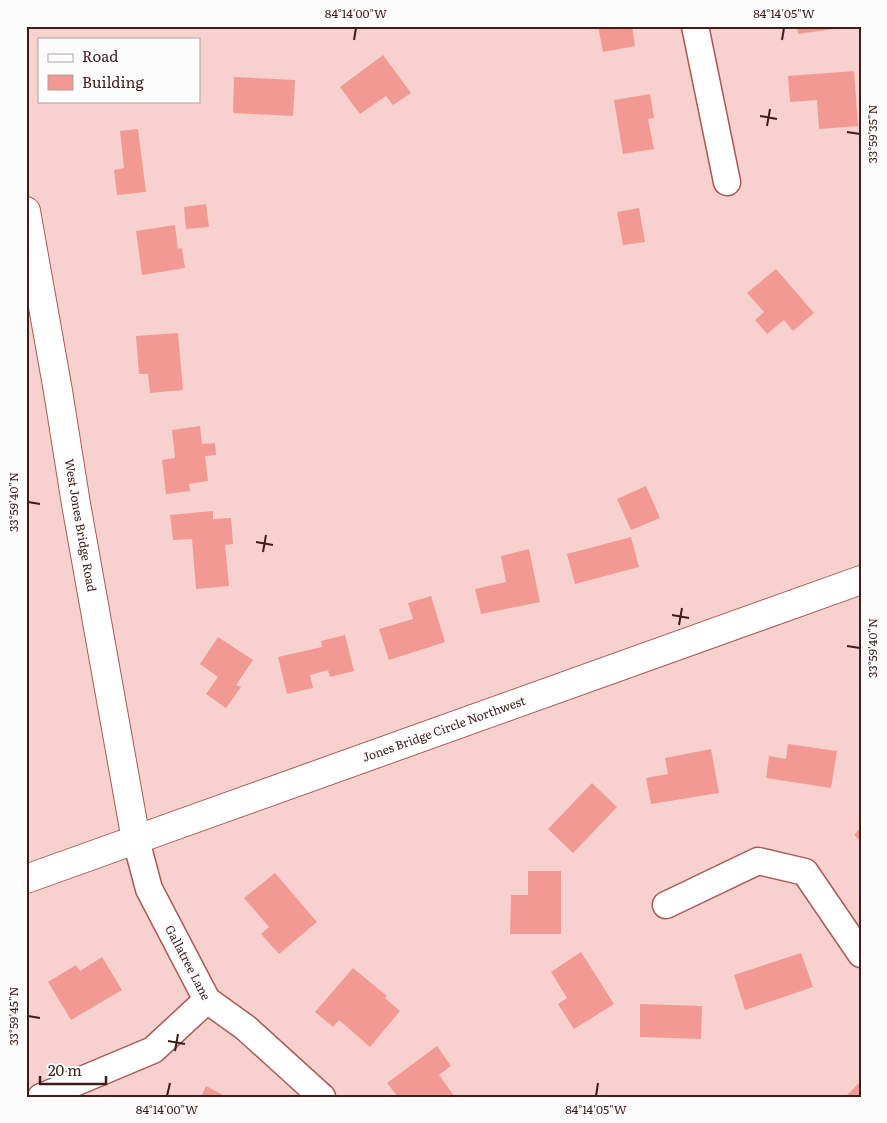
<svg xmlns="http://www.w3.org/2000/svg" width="887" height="1123" font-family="Literata,serif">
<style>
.building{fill:#f39993}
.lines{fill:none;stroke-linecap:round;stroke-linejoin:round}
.street-casing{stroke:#ad5a56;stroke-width:29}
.secondary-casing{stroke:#ad5a56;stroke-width:30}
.street{stroke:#fff;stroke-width:26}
.secondary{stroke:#fff;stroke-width:28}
.ticks{fill:none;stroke:#3f1c1a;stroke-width:2}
.labels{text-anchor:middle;stroke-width:4;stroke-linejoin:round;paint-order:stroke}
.street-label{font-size:12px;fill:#3f1c1a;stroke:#fcfcfc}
.neatline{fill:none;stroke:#3f1c1a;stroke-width:2}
.ticks-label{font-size:12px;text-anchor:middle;fill:#3f1c1a}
</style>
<rect width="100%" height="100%" fill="#f7d1cd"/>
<path class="building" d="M 598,26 L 632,26 L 635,46 L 603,52 Z
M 797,26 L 848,26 L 848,27 L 798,34 Z
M 383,55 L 411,93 L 393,105 L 386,96 L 360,114 L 340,87 Z
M 854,71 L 858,126 L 819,129 L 817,100 L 790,102 L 788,76 Z
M 234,77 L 295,80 L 293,116 L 233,113 Z
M 650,94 L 654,118 L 648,119 L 654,149 L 623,154 L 614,100 Z
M 138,129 L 146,192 L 117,195 L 114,170 L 124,168 L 120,131 Z
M 206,204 L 209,227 L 186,229 L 184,207 Z
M 639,208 L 645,242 L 623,245 L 617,212 Z
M 175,225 L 178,249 L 182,248 L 185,268 L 142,275 L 136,231 Z
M 776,269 L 814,313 L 793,331 L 784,320 L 767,334 L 755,320 L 764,312 L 747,293 Z
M 178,333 L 183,390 L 150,393 L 148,374 L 139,374 L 136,336 Z
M 200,426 L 202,444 L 215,443 L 216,455 L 205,456 L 208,481 L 189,484 L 190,491 L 166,494 L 162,460 L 175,458 L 172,430 Z
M 646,486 L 660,518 L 631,530 L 617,499 Z
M 213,511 L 213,519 L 231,518 L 233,544 L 225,545 L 229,586 L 196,589 L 192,539 L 173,540 L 170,515 Z
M 631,537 L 639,567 L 575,584 L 567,554 Z
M 529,549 L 540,602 L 481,614 L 475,589 L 506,582 L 501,556 Z
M 431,596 L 445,642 L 389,660 L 379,629 L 413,619 L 408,603 Z
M 345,635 L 354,671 L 330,677 L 328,670 L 310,675 L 313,688 L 287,694 L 278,657 L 322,647 L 321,641 Z
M 218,637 L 253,660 L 236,685 L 241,687 L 226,708 L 206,694 L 218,677 L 200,664 Z
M 788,744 L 837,751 L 831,788 L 766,778 L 769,756 L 786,759 Z
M 711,749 L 719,793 L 651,804 L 646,778 L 668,774 L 665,758 Z
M 592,783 L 617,807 L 573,853 L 548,829 Z
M 861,827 L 861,841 L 854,835 Z
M 528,871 L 561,871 L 561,934 L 510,934 L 511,895 L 528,895 Z
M 275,873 L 317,922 L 279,954 L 261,934 L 269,927 L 244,898 Z
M 581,952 L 614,1004 L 574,1029 L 558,1004 L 567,998 L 551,972 Z
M 801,953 L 813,987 L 745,1010 L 734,975 Z
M 102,957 L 122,990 L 71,1020 L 48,982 L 76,965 L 80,971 Z
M 353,968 L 387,996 L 385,998 L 400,1011 L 370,1047 L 339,1020 L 333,1027 L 315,1012 Z
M 640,1004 L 702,1006 L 701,1039 L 640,1037 Z
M 437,1046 L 451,1066 L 439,1075 L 455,1097 L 398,1097 L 387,1083 Z
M 861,1081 L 861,1097 L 845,1097 Z
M 206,1086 L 227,1097 L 201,1097 Z"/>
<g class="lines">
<g class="street-casing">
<g id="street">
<path d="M 695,26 L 727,182"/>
<path id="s1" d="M 136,840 L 149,889 L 207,1000 L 246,1028 L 322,1097"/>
<path d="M 666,905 L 758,861 L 805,872 L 861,954"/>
<path d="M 41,1097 L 153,1050 L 207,1000"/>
</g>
</g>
<g class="secondary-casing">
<g id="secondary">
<path id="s2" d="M 26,211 L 58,391 L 76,504 L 136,840"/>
<path id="s3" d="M 26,879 L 861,580"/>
</g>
</g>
<use href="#street" class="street"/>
<use href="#secondary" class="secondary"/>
</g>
<path class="ticks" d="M 354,40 L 356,28M 782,40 L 784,28M 760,116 L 777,119M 767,126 L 770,109M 847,132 L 860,134M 28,502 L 40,504M 256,542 L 273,545M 263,552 L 266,535M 672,615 L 689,618M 679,625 L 682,608M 847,646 L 860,648M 28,1016 L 40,1018M 168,1041 L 185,1044M 175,1051 L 178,1034M 167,1096 L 170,1083M 596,1096 L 598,1083"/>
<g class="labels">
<g class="street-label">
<text dy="4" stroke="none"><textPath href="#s2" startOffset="319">West Jones Bridge Road</textPath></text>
<text dy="4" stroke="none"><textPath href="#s3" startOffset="444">Jones Bridge Circle Northwest</textPath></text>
<text dy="4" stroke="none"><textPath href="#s1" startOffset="134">Gallatree Lane</textPath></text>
</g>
</g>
<rect width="887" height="1123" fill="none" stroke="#fcfcfc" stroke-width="55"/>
<rect x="38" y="38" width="162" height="65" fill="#fcfcfc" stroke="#b0a2a2"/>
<rect x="48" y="54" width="25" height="8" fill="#ffffff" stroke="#b0a2a2"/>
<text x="82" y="62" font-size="15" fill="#3f1c1a">Road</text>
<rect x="48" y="75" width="25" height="15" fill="#f39993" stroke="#b0a2a2"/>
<text x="82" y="88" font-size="15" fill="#3f1c1a">Building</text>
<path d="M40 1076v8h66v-8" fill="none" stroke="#3f1c1a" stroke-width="2.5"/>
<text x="48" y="1076" font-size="15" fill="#3f1c1a" stroke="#fcfcfc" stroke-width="4" paint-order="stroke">20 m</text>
<rect x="28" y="28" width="832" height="1068" class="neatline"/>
<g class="ticks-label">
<text x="356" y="18">84°14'00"W</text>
<text x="784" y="18">84°14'05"W</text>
<text transform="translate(873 134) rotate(-90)" y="4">33°59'35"N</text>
<text transform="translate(14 502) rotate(-90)" y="4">33°59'40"N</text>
<text transform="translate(873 648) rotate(-90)" y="4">33°59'40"N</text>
<text transform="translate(14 1016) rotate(-90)" y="4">33°59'45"N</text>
<text x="167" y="1114">84°14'00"W</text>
<text x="596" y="1114">84°14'05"W</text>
</g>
</svg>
